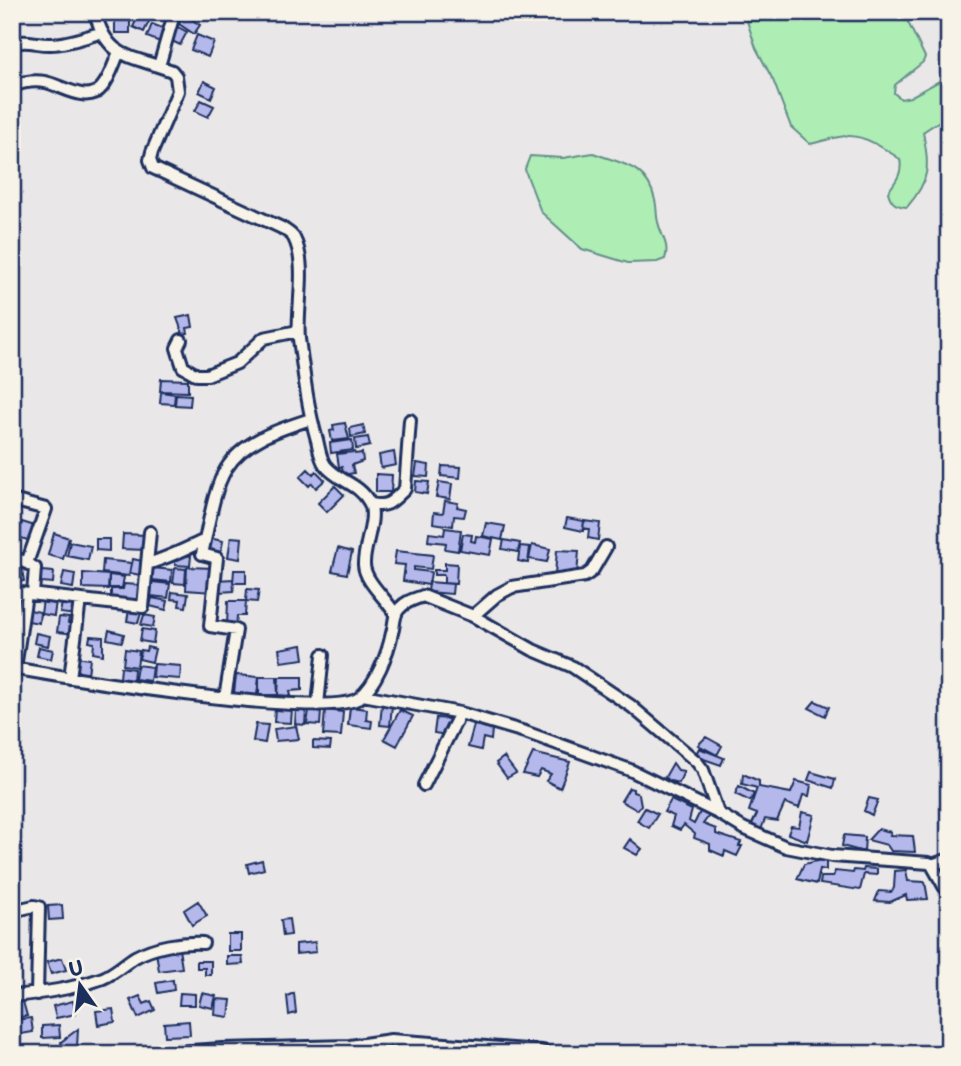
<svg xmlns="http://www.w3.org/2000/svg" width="961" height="1066" font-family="'Playpen Sans',sans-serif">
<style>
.green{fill:#aeedb4;stroke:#648e89;stroke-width:2}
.building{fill:#b5b8ea;stroke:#1b2f5e;stroke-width:2}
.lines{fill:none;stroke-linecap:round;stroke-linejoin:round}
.minor-casing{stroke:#1b2f5e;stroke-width:16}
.minor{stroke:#f7f3e8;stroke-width:10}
</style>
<rect width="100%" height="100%" fill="#eae7e8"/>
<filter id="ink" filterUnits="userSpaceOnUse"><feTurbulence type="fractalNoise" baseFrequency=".0143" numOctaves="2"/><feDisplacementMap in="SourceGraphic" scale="14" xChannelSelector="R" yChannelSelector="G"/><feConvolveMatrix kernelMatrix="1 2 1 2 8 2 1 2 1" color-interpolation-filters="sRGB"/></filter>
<g filter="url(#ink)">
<path class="green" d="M 744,12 L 903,12 L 925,57 L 923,62 L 895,85 L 894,93 L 901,99 L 910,97 L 941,80 L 949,83 L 949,121 L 938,122 L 923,132 C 929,166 931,180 907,207 C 895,206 891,203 888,192 C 896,181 903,173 900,159 C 886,150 867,136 849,136 C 837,136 823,141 810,144 L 791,127 L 773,80 L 756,48 Z
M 593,153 C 622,164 647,165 655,200 C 657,207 656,215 658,222 C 661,236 670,244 665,259 L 657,262 L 628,263 L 582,249 L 541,212 L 526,173 L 525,169 L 530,156 L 563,158 Z"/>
<path class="building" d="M 140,12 L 152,15 L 144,32 L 133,27 Z
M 185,15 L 200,25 L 194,34 L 179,24 Z
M 115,17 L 130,17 L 130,33 L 115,33 Z
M 152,24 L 165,29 L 160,42 L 147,37 Z
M 178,27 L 187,32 L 180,45 L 170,40 Z
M 197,35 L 214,42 L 208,57 L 191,50 Z
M 204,81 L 216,87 L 211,98 L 199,92 Z
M 201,100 L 214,106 L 208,117 L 195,111 Z
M 191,315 L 193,327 L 187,328 L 188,333 L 183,334 L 177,318 Z
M 161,379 L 188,380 L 188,392 L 160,391 Z
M 161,392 L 175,394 L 174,404 L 160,403 Z
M 176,394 L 191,395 L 190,406 L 175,405 Z
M 345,423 L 349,439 L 332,441 L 330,431 L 334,430 L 333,425 Z
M 363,425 L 365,434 L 351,437 L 350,428 Z
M 368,437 L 370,446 L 356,449 L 355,439 Z
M 352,440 L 353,450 L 331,453 L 330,443 Z
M 354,452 L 355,454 L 362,453 L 363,461 L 352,465 L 354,473 L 343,475 L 342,467 L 339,467 L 337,454 Z
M 394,452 L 396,465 L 381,468 L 379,455 Z
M 417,463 L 429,465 L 428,477 L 415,476 Z
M 442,466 L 461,467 L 460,478 L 441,476 Z
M 308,469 L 313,474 L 316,471 L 325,480 L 316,488 L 312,483 L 309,486 L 300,477 Z
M 376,474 L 392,475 L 391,492 L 376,492 Z
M 416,481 L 429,482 L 427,494 L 415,492 Z
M 439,482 L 452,484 L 450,499 L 436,497 Z
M 335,486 L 344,495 L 327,512 L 318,503 Z
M 445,501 L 458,503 L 457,507 L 466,509 L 464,517 L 454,516 L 453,526 L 433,523 L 434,512 L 443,513 Z
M 567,518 L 584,521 L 583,531 L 565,527 Z
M 584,521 L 600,523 L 598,540 L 588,538 L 589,529 L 583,528 Z
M 22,522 L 38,527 L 34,542 L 18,537 Z
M 486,523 L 505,526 L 502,540 L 483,536 Z
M 445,528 L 461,530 L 458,551 L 445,549 L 446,543 L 428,541 L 429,533 L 444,535 Z
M 54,533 L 69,538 L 63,559 L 48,555 Z
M 123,534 L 146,535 L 145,550 L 122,549 Z
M 463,534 L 472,535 L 471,541 L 475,542 L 476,536 L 493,539 L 490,555 L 460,550 Z
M 231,537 L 242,538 L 240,559 L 228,557 Z
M 209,538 L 223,541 L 220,557 L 205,554 Z
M 96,539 L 109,539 L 109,551 L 96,550 Z
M 504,540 L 520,543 L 518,552 L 502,549 Z
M 70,542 L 91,546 L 88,560 L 67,556 Z
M 532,545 L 550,549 L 547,562 L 529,559 Z
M 520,546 L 530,547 L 528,563 L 518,561 Z
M 338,548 L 352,552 L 347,574 L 332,571 Z
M 557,550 L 579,551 L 577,575 L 555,574 Z
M 396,551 L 433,555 L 431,569 L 414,567 L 414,570 L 431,572 L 429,585 L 403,581 L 405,565 L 394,564 Z
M 176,554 L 191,556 L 190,566 L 175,565 Z
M 133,559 L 142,561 L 140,575 L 130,573 Z
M 103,560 L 131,563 L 129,576 L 102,573 Z
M 445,563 L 457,564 L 456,584 L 444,583 L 444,575 L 434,575 L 434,570 L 445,570 Z
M 187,567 L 214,568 L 213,592 L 186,590 Z
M 153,568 L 172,570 L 171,582 L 152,580 Z
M 175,568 L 186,569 L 185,584 L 173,583 Z
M 22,569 L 24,581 L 12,583 L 12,570 Z
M 234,570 L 246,570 L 246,583 L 233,583 Z
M 41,571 L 54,572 L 53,583 L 41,582 Z
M 64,572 L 75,574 L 73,588 L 61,586 Z
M 83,573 L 109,575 L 108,589 L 83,588 Z
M 109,575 L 124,577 L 122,588 L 109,588 Z
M 233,579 L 234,591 L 219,592 L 217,580 Z
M 152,582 L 170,584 L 168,598 L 151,596 Z
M 429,582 L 453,584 L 452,594 L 428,592 Z
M 124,584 L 138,585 L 138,602 L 111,601 L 111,589 L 123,589 Z
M 247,589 L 259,590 L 257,602 L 246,601 Z
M 172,592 L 188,594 L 186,607 L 179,606 L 180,600 L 171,599 Z
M 152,598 L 168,601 L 166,610 L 150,606 Z
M 43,599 L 56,601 L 54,616 L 41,614 Z
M 228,601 L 246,601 L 245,616 L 237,616 L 236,626 L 227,626 Z
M 62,603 L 77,605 L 75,615 L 60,613 Z
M 25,609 L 40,612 L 39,623 L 23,620 Z
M 129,610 L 141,613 L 138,623 L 127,621 Z
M 144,615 L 155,617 L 153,627 L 141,625 Z
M 59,617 L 69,618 L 68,623 L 76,624 L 74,634 L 57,632 Z
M 142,629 L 155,631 L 153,643 L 140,641 Z
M 109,630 L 124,634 L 122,642 L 107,639 Z
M 36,633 L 50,636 L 48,646 L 34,643 Z
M 90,636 L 103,637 L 103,655 L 93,653 L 94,643 L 89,642 Z
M 302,645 L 304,659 L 281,662 L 279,649 Z
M 39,647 L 53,650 L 51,659 L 37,656 Z
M 147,647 L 155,649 L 152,662 L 139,659 L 141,650 L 146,651 Z
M 125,649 L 139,651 L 137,667 L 123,665 Z
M 75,657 L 90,659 L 88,674 L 74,672 Z
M 154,664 L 181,666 L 180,679 L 153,677 Z
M 137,665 L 152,667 L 150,681 L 135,679 Z
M 121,667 L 134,669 L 133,681 L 120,679 Z
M 236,675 L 259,677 L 257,695 L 234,693 Z
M 259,677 L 277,677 L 278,695 L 259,695 Z
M 279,677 L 302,677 L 302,690 L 290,691 L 291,696 L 278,695 Z
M 815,701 L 829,707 L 825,716 L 809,708 Z
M 382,704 L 392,705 L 390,726 L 380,725 Z
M 350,707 L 367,709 L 366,720 L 372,721 L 371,728 L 348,725 Z
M 275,708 L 292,709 L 291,723 L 274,722 Z
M 296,709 L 306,710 L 305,725 L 295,724 Z
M 309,710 L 321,711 L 320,725 L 307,724 Z
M 325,710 L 343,712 L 341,736 L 323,735 Z
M 400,710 L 413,716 L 397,746 L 384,739 Z
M 436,718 L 449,719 L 447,735 L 434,733 Z
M 256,724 L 268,725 L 265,743 L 253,741 Z
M 474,725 L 492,729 L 491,740 L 483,738 L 481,750 L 468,747 Z
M 296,726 L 299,739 L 276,741 L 274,729 Z
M 706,737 L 722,746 L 717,755 L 698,745 Z
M 313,741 L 331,742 L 330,749 L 313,748 Z
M 699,748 L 724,758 L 721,765 L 695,756 Z
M 533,753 L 570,762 L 560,788 L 546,781 L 551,774 L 541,770 L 537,777 L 523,774 Z
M 504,757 L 516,773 L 507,778 L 496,763 Z
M 673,763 L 678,770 L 684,771 L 679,783 L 670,781 L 665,777 Z
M 811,772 L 835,779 L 833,788 L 808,780 Z
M 743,774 L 759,781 L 759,787 L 791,793 L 796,781 L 811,785 L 809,796 L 803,795 L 799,808 L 785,803 L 777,821 L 765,819 L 761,830 L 752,824 L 757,814 L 749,811 L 757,788 L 742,784 Z
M 739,786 L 754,794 L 750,801 L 735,794 Z
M 629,788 L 633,789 L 633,792 L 639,794 L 641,805 L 637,810 L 621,801 Z
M 869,798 L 878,800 L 872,815 L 864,811 Z
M 671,800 L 692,810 L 689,821 L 694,824 L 702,808 L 711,813 L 703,824 L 716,829 L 716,834 L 741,842 L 739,846 L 742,846 L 737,856 L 725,851 L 724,856 L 710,850 L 710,844 L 694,838 L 695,834 L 684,825 L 680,830 L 671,826 L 674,816 L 664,812 Z
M 645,808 L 658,814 L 649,828 L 637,821 Z
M 802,812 L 814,815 L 807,841 L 788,834 L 791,826 L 799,827 Z
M 878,829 L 891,832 L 890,835 L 913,836 L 915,852 L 891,851 L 887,845 L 868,840 Z
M 844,835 L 865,837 L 864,852 L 842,846 Z
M 630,839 L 642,849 L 637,855 L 624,848 Z
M 826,859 L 826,870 L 820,869 L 817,884 L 797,879 L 804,864 Z
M 262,860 L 264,869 L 249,873 L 247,864 Z
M 864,868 L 877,869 L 877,875 L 864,874 L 860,890 L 820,884 L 821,877 L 833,877 L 835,871 L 853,873 L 854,870 L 863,871 Z
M 906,870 L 908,881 L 925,882 L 928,899 L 907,900 L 906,895 L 890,902 L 875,901 L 879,891 L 891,892 L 894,888 L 895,871 Z
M 198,901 L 207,916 L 192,925 L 184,910 Z
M 62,905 L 63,919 L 49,920 L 48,906 Z
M 289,919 L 291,935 L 283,936 L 281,920 Z
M 228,934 L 241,934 L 241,951 L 228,951 Z
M 315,942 L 316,952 L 296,954 L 296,944 Z
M 179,949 L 182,968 L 159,971 L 156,952 Z
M 227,956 L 242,956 L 243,964 L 227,965 Z
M 62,958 L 66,970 L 51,974 L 47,962 Z
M 197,961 L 211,961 L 211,975 L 205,975 L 205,968 L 197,968 Z
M 173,980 L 174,990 L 158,993 L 156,983 Z
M 180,993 L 195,994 L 195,1005 L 179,1005 Z
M 202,993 L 216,996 L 213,1008 L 199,1005 Z
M 294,993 L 296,1013 L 289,1015 L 287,996 Z
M 140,996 L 144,1004 L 151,1001 L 155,1010 L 138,1018 L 130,1000 Z
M 22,998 L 27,1016 L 12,1018 L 12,1001 Z
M 216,999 L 231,1000 L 229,1017 L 215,1015 Z
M 73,1001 L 76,1014 L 56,1018 L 53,1006 Z
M 113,1009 L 115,1022 L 98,1025 L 96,1011 Z
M 31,1018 L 33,1032 L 15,1035 L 13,1020 Z
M 189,1021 L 190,1035 L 165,1036 L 164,1023 Z
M 59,1025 L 60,1037 L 42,1038 L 42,1026 Z
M 78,1029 L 77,1047 L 62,1047 L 61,1042 Z"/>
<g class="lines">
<g class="minor-casing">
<path id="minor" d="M 95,12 C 107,60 131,55 172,71 L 176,76 L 178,91 L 152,152 L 150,160 L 153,168 L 282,228 C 286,231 292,234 294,238 C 308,265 296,310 299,339 C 304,374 307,406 317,440 C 319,448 320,458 325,465 C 337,481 359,483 369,502 C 378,517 363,547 364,565 C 365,582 387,599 395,614
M 12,45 C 25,38 37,45 51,44 C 67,44 85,37 100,33
M 159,66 L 172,21
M 12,86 C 23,82 34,80 45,82 C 61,85 88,105 102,87 C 110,78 114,63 119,52
M 181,340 L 177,348 L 183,367 L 197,375 L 207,375 L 237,363 L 264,338 L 298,331
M 12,500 L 46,509 L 27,563 L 35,568 L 33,594
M 371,504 C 389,508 392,501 405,489 L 410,420
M 12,557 L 27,563
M 147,564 C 168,558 185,549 205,540
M 12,592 L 143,607 L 150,532
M 473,616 L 497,595 L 512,587 L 585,576 L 592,571 L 606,547
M 12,668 C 63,677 329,721 359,698 C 376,685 388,653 392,633 C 395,624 393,614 400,608 C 406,601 415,599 423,596 L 473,616 L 533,650 L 573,667 L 631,706 L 697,762 L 703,770 L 718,813 L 743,828 L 786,847 L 832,856 L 929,863 L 932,865 L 949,895
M 15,668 L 26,594
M 70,678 L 80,600
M 363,695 L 460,713 L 525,732 L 630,770 L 718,813
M 225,698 L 236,630 L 210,626 L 217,558 L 202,554 C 208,530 213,490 226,469 C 243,440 281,429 311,419
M 318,705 L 323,655
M 424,785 L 460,713
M 932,865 L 949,859
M 12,911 L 34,906 L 39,907 L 37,994
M 12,996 C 43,993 73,989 103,978 C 115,973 124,964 135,957 C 155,946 181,942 203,943
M 145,1054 L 222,1049 L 350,1046 L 391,1040 L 541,1051 L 552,1054"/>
</g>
<use href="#minor" class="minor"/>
</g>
</g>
<rect width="961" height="1066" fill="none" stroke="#f7f3e8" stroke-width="42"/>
<rect x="21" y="21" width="919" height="1024" fill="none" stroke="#1b2f5e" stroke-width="2.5" filter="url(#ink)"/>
<g transform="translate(80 985) rotate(346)" stroke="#f7f3e8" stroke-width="5" paint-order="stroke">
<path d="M0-5L12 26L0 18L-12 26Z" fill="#1b2f5e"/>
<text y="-10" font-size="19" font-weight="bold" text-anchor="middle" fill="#1b2f5e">U</text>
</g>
</svg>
